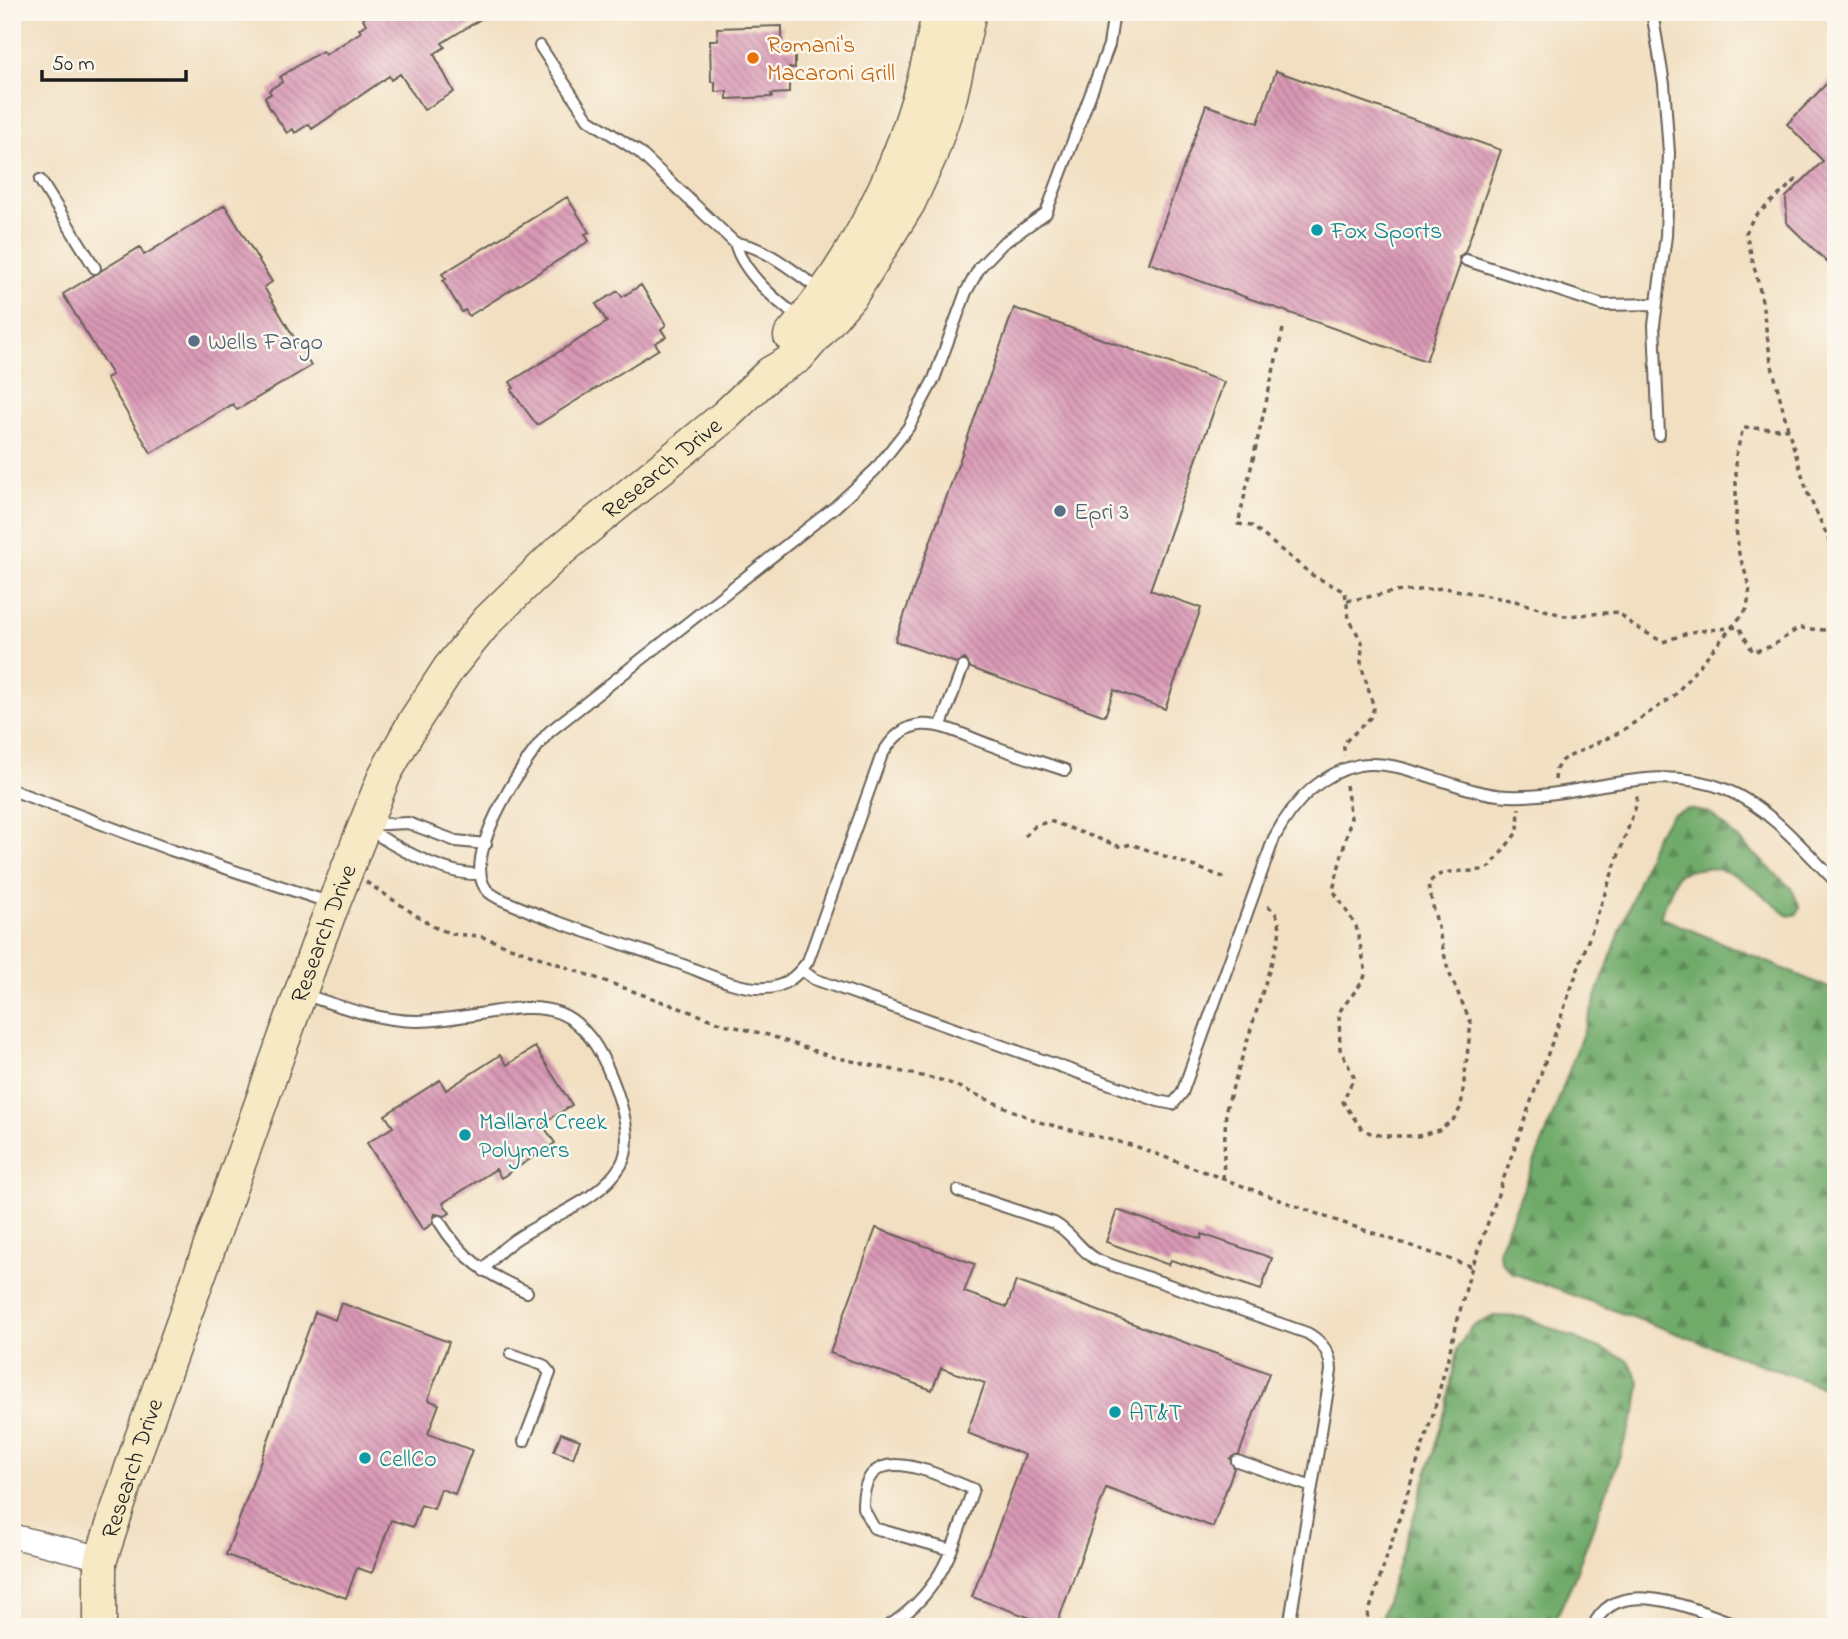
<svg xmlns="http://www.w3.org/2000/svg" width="1848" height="1639" font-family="'Indie Flower',sans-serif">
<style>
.forest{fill:url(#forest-firs);stroke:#466443;stroke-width:2}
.building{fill:url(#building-back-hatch)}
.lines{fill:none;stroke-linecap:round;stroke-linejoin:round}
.lane-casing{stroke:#676056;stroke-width:14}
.street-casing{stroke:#676056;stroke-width:26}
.secondary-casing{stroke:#676056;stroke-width:35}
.path{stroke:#676056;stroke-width:3.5;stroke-dasharray:5 5;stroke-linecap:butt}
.lane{stroke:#fff;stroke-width:10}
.street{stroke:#fff;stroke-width:23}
.secondary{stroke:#f6e9c3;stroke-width:32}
.food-dot{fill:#e8710a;stroke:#fbf7ec;stroke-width:2.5}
.culture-dot{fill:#0f9aa8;stroke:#fbf7ec;stroke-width:2.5}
.service-dot{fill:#5c6f8a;stroke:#fbf7ec;stroke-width:2.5}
.labels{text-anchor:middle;stroke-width:5;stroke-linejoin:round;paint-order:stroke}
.food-label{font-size:24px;fill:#c56008;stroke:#fbf7ec;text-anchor:start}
.culture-label{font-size:24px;fill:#0d838f;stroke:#fbf7ec;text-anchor:start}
.service-label{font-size:24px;fill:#4e5e75;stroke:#fbf7ec;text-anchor:start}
.street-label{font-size:24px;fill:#1c1c1c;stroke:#fbf7ec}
</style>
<defs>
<pattern id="forest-firs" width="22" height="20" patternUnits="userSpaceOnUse" patternTransform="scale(1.75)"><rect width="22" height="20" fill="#71ab6a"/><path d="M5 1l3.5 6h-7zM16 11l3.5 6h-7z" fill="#5c8a56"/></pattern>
<pattern id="building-back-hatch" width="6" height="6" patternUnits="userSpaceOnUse" patternTransform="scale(1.75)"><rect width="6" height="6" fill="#d998b5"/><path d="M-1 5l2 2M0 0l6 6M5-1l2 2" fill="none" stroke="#af7b92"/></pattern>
</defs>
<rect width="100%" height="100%" fill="#fbf7ec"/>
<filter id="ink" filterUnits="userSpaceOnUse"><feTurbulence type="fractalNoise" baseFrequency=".0143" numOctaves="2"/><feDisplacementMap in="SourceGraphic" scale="14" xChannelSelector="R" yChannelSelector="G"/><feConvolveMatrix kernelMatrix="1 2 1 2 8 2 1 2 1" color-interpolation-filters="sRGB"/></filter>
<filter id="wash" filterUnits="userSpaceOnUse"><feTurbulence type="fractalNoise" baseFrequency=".00686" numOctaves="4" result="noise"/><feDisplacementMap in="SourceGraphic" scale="28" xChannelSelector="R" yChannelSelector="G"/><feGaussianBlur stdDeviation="1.57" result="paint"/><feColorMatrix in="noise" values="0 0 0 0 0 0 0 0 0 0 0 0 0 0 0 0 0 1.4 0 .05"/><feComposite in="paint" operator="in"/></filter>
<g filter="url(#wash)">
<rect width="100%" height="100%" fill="#f2dfc1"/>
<path class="forest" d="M 1688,809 L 1710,813 L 1791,888 L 1800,907 L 1797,914 L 1789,916 C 1751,888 1726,853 1677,875 L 1660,917 L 1836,991 L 1836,1392 L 1512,1273 L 1501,1261 L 1498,1251 L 1544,1139 L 1655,836 L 1672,814 Z
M 1494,1316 L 1525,1317 L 1628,1360 L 1640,1383 L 1636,1410 L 1611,1480 L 1572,1583 L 1552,1627 L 1378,1627 L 1421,1494 L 1447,1405 L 1457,1349 L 1471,1327 Z"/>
<g id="blocks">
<path class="building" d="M 374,12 L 492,12 L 442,43 L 445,47 L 434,54 L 454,92 L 424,110 L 400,74 L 391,80 L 389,76 L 312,129 L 309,124 L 295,133 L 293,129 L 287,133 L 269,107 L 265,97 L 271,94 L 269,90 L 282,82 L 280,77 L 302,63 L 322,51 L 325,55 L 361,32 L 359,29 L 366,24 L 363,19 Z
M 782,26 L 782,49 L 795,49 L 795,68 L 789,68 L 789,93 L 771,94 L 772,97 L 727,99 L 727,91 L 715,92 L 715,82 L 711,82 L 710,40 L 718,40 L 717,28 Z
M 1276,71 L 1501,150 L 1465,252 L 1459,257 L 1460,265 L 1426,361 L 1149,263 L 1206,105 L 1258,123 Z
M 1836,74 L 1836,271 L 1787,223 L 1786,197 L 1823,161 L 1787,124 Z
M 567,197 L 589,232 L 585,234 L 589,241 L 469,316 L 465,310 L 462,312 L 443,281 L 446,279 L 442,274 Z
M 225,205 L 272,282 L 264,287 L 311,366 L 237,410 L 233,404 L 151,453 L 106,378 L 112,375 L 63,294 L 140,247 L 144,255 Z
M 641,285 L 666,325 L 661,329 L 666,337 L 655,343 L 659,349 L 537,425 L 511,390 L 514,388 L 510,382 L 607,322 L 596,304 L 618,291 L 622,297 Z
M 1014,308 L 1224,382 L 1150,590 L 1201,608 L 1165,709 L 1114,690 L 1105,716 L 971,668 L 965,659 L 956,663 L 895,641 Z
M 535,1047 L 572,1105 L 542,1124 L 555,1143 L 501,1178 L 496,1169 L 443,1203 L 450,1213 L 445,1216 L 435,1214 L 432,1224 L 423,1230 L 367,1143 L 393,1127 L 385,1115 L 440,1080 L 446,1090 L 500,1055 L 507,1065 Z
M 1117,1210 L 1201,1239 L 1202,1234 L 1272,1258 L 1261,1290 L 1171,1260 L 1169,1265 L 1106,1242 Z
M 876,1228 L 975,1264 L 964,1292 L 1007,1307 L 1016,1281 L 1269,1373 L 1239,1454 L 1230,1458 L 1234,1468 L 1213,1527 L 1106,1488 L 1056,1627 L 972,1597 L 1025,1455 L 967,1433 L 985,1383 L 941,1368 L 932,1390 L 830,1353 Z
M 341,1303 L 449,1342 L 428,1400 L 439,1404 L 428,1434 L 472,1450 L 455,1494 L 441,1489 L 434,1509 L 421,1505 L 413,1527 L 391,1520 L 372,1573 L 357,1568 L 346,1598 L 226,1555 L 315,1312 L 335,1320 Z
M 561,1433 L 580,1440 L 573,1458 L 554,1451 Z"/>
</g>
</g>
<g filter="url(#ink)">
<use href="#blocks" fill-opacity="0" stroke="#676056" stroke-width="2"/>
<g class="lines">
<g class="lane-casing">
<path id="lane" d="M 1652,12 L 1664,84 L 1669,153 L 1666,236 L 1654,325 L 1659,435
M 540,46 L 588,119 L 639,152 L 735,243
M 40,180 L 95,268
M 1466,260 L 1603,305 L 1657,304
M 801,319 C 777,302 743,273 735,243 C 764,245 797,274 820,290
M 941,725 L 963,667
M 1065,770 C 1041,762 1017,755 993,746 C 951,732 911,701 881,757 L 808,961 C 797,976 784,988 765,988 C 737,990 704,972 678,963 C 619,942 556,924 498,898 C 491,894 486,891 483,884 C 467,847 525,759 549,732 L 835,507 L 875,470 L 908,428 L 934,379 L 966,292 L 980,267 L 1002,244 L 1046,213 L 1109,45 L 1114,12
M 12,790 L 171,850 L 331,903
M 480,874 C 446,876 391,846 364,825 L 408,823 L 456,841 L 486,844
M 802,970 L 814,979 L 1158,1101 L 1173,1104 L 1182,1093 L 1274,838 C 1292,804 1318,774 1359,765 C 1401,757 1458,794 1508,796 C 1582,799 1654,759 1727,790 C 1770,808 1804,850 1836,882
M 303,994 C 339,1006 378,1021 417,1021 C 514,1019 573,965 617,1092 C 624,1113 633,1144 621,1165 C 592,1214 512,1223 484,1271
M 958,1191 L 1054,1223 C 1073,1233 1081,1253 1100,1261 L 1307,1333 C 1322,1341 1331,1354 1331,1371 L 1289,1627
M 439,1221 C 463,1260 486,1274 527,1292
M 511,1354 L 543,1365 L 550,1373 L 524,1441
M 1237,1461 L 1312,1487
M 887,1627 C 943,1592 953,1547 973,1489 C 936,1475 862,1434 863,1508 L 874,1528 L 951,1550
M 1593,1627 C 1617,1570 1701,1613 1744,1627"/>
</g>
<g class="street-casing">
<path id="street" d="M 12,1536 L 101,1558"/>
</g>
<g class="secondary-casing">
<g id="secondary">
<path d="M 790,336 C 868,247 919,128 938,12"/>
<path id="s1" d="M 100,1627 L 100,1562 L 139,1444 L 320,938 L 385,774 L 415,720 L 449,668 L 488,620 L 555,555 L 725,416 L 770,373 L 798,357 L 853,293 L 909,203 L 931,155 L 951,96 L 970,12"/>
</g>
</g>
<path class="path" d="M 1283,329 L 1238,524 L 1252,526 L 1312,575 L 1345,592 L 1349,619 L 1362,642 L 1361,665 L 1374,708 L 1370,718 L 1344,743 L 1344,756
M 1788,429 L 1771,362 L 1761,295 L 1746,233 L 1753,218 L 1796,180 L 1799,184
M 1347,601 L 1393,592 L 1445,588 L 1515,601 L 1565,616 L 1618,612 L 1634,626 L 1663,642 L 1690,632 L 1739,627 L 1753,652 L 1772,646 L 1799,628 L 1836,631
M 1555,780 L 1556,769 L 1562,760 L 1620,732 L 1673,697 L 1747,609 L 1750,587 L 1739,554 L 1736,528 L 1736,455 L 1743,428 L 1788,429 L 1808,494 L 1836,555
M 1346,785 L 1351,818 L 1333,890 L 1356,926 L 1366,972 L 1363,981 L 1339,1012 L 1340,1049 L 1354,1077 L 1343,1102 L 1361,1128 L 1372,1134 L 1388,1136 L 1418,1136 L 1439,1130 L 1453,1120 L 1461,1107 L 1471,1023 L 1448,970 L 1428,885 C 1442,862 1473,878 1491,866 L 1518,831 L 1519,808
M 1025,836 L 1035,826 L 1050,821 L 1121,847 L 1131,844 L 1226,878
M 366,882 L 434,927 L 452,934 L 480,936 L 724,1024 L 768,1035 L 829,1056 L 945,1081 L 1039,1122 L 1135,1146 L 1326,1217 L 1473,1267
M 1223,1179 L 1226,1109 L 1278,942 C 1281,926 1281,913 1265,905
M 1364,1627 L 1434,1411 L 1470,1273 L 1636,806 L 1637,795"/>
<use href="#lane" class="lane"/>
<use href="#street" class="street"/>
<use href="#secondary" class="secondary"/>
</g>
</g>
<circle class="food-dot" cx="753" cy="58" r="7"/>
<g class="culture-dot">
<circle cx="1317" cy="230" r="7"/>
<circle cx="465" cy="1135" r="7"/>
<circle cx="1115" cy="1412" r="7"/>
<circle cx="365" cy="1458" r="7"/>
</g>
<g class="service-dot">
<circle cx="194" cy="341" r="7"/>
<circle cx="1060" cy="511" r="7"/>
</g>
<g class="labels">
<g class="food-label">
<text x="767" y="52">Romani's<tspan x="767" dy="28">Macaroni Grill</tspan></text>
</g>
<g class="culture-label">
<text x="1331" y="238">Fox Sports</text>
<text x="479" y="1129">Mallard Creek<tspan x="479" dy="28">Polymers</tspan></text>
<text x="1129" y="1420">AT&amp;T</text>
<text x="379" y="1466">CellCo</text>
</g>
<g class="service-label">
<text x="208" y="349">Wells Fargo</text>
<text x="1074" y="519">Epri 3</text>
</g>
<g class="street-label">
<text dy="8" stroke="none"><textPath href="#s1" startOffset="1320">Research Drive</textPath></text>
<text dy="8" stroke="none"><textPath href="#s1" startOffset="732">Research Drive</textPath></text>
<text dy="8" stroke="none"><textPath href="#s1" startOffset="164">Research Drive</textPath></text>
</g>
</g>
<rect width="1848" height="1639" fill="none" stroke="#fbf7ec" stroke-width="42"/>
<path d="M42 70v10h144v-10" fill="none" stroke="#1c1c1c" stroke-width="3.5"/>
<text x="52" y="70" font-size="21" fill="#1c1c1c" stroke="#fbf7ec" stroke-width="5" paint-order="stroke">50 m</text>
</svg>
